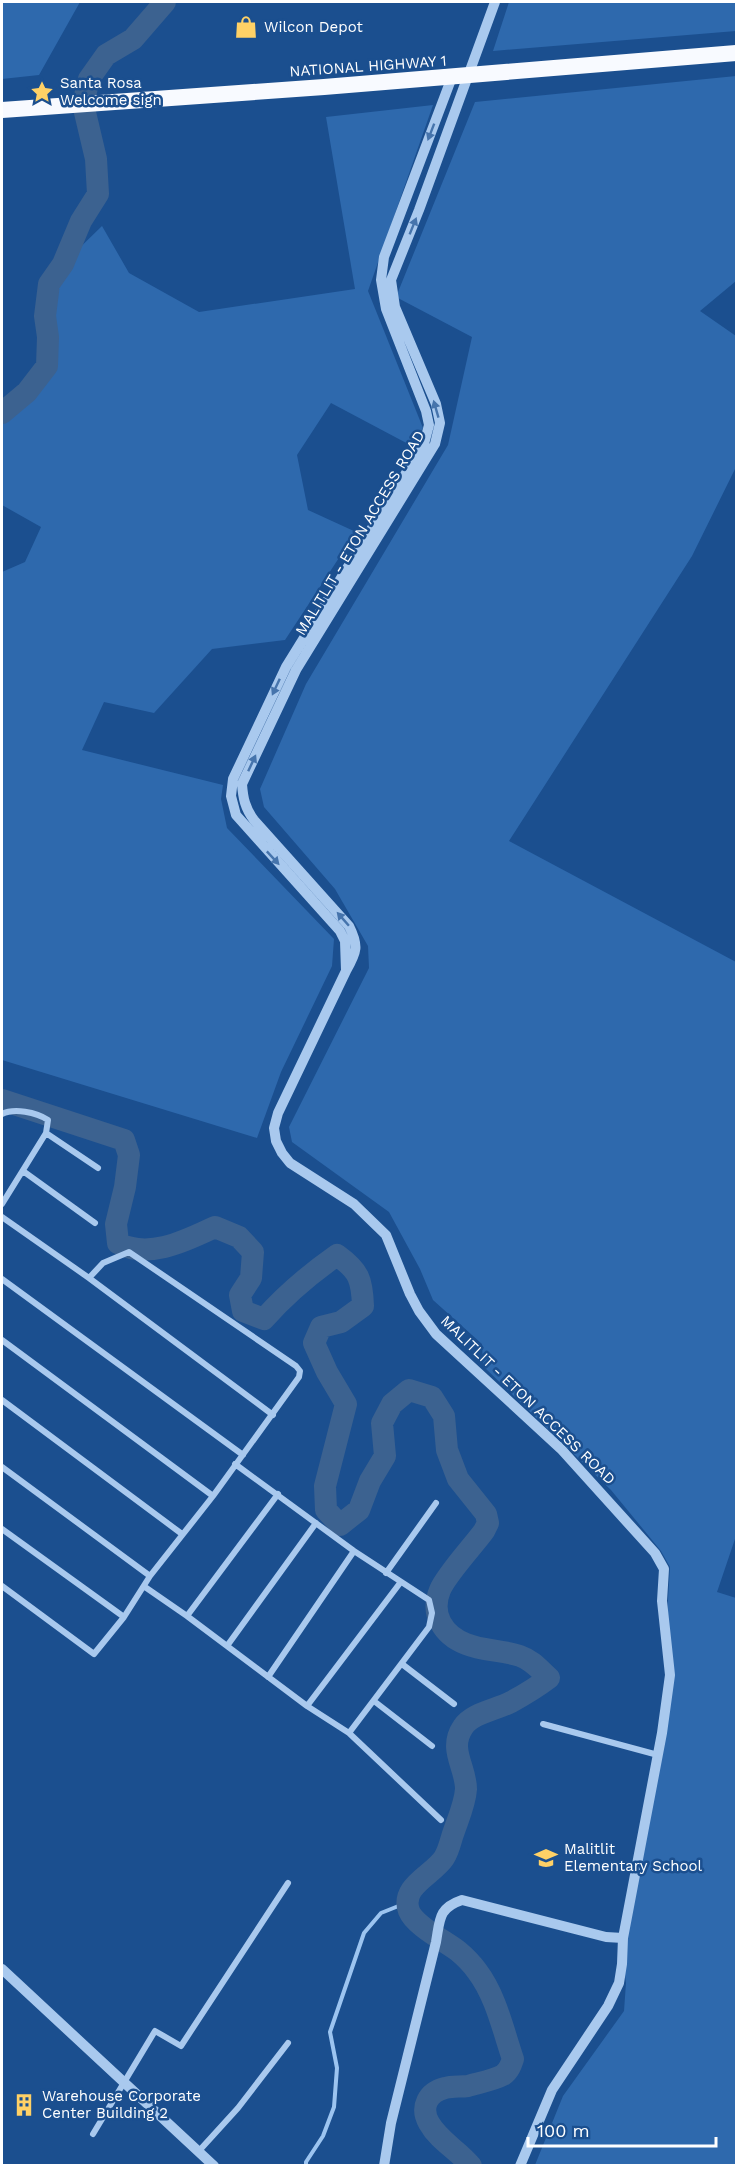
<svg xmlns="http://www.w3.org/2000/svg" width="738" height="2167" font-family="'Work Sans',sans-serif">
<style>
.green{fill:#2e69ad}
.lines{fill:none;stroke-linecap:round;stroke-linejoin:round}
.stream{stroke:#9cc4f0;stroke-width:4}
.river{stroke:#3c6290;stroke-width:22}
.minor{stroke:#a9c9ee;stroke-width:6}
.tertiary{stroke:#a9c9ee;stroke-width:10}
.trunk{stroke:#f8faff;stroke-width:16}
.oneway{fill:#4674ac}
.labels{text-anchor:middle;stroke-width:5;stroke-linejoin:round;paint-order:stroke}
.poi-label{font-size:15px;fill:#fff;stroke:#1b4f8f;text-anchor:start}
.street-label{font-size:15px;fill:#fff;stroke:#1b4f8f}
</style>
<rect width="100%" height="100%" fill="#1b4f8f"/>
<path class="green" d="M 2,2 L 80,2 L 39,75 L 2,79 Z
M 509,2 L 736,2 L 736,31 L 493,51 Z
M 736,76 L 736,281 L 700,311 L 736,336 L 736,467 L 692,556 L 509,841 L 736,962 L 736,1536 L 717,1592 L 736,1598 L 736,2165 L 535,2165 L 563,2096 L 624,2011 L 626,1983 L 622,1949 L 665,1734 L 666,1632 L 670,1567 L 661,1551 L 611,1490 L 483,1366 L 482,1344 L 433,1300 L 420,1269 L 389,1212 L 292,1142 L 289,1127 L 369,968 L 368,946 L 335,889 L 264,807 L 260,789 L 306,684 L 448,445 L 472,337 L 396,297 L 475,102 Z
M 433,105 L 368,291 L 423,428 L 412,446 L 331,403 L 297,455 L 308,510 L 356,532 L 285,640 L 212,649 L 154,713 L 104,702 L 82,750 L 223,785 L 221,799 L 227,828 L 334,939 L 332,966 L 281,1072 L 257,1138 L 2,1060 L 2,572 L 25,562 L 41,527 L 2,505 L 2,413 L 27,392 L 47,366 L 48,337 L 45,316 L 49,284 L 63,264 L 102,226 L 129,273 L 199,312 L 355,289 L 326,117 Z"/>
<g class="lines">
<path class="stream" d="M 306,2166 L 306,2162 L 323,2136 L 334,2107 L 337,2068 L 330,2032 L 364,1933 L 381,1913 L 406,1903"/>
<path class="river" d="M 2,413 L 27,392 L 47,366 L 48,337 L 45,316 L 49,284 L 63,264 L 81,221 L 98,194 L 96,159 L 83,104 L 89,79 L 106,55 L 133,39 L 165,2
M 2,1100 L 124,1140 L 129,1155 L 125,1187 L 116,1224 L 118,1243 C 149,1260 187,1240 215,1227 L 239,1237 L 253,1252 L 251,1278 L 240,1295 L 243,1311 L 264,1319 C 286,1294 310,1274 337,1255 C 359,1271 362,1279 363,1306 L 341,1322 L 321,1327 L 314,1343 L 327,1372 L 346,1404 L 325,1486 L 326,1510 L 340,1525 L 359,1510 L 370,1481 L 385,1456 L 382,1423 L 392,1404 L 409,1390 L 432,1397 L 444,1416 L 447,1450 L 458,1479 L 486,1514 L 488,1523 L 484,1531 C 473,1546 446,1575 440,1590 C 430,1614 443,1635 466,1644 C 483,1651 503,1650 520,1656 C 532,1660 540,1670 549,1678 C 537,1687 524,1695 511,1702 C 496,1710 472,1713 463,1727 C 448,1749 466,1767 466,1789 C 465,1805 457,1821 452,1837 C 450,1844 448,1852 444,1858 C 433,1875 400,1886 409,1911 C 415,1926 445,1941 458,1951 C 464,1956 472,1964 477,1971 C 496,1996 503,2030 513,2059 C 511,2065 509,2071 503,2075 C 494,2080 478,2083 468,2086 C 460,2087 452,2086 445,2088 C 428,2092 420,2107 429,2123 C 439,2141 458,2150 471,2166"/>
<path class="minor" d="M 2,1114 C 14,1108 36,1112 48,1120 L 46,1133 L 2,1204
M 46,1133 L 98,1168
M 23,1171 L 95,1223
M 2,1217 L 89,1278 L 273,1415
M 2,1279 L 243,1455
M 2,1340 L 213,1496
M 2,1400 L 182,1534
M 235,1464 L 354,1551 L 429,1600 L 432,1613 L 429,1627 L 349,1733
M 2,1467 L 150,1576
M 2,1529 L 124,1617
M 386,1573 L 436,1503
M 2,1586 L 94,1654 L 124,1617 L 150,1576 L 213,1496 L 299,1377 L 300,1371 L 296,1366 L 129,1252 L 103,1263 L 89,1278
M 145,1587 L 187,1616 L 307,1706 L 349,1733 L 441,1820
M 187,1616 L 278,1494
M 227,1646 L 316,1523
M 402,1664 L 454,1704
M 268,1677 L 354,1551
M 374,1701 L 432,1746
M 307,1706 L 400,1583
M 543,1724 L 658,1755
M 93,2134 L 155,2031 L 181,2046 L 288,1883
M 198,2152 L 238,2108 L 288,2043"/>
<path class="tertiary" d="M 495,2 L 419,210 L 391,280 L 395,307 L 436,404 L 440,423 L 435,444 L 296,670 L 242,784 C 243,798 245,808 254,820 L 349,926 C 359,946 357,952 346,971 L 278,1113 L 274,1128 L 276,1141 L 282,1153 L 290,1163 L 354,1204 L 386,1235 L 410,1294 L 419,1311 L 436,1334 L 561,1449 L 655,1553 L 664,1569 L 662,1601 L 670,1675 L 662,1733 L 623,1938 L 622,1964 L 619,1983 L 608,2006 L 552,2090 L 520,2166
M 346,970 L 345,941 L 340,931 L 236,815 L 231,796 L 233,779 L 286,667 L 424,444 L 429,425 L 426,411 L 386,309 L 381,280 L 384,257 L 452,77
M 2,1969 L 214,2166
M 384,2166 L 391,2123 L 436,1942 C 440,1920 438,1908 462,1900 L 606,1937 L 623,1938"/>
<path class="trunk" d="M 2,110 L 324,87 L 736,53"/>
</g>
<defs><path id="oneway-solid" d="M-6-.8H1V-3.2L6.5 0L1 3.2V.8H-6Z" transform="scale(1.5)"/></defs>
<g class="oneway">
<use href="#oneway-solid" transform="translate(431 132) rotate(111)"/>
<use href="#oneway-solid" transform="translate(413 226) rotate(-68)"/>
<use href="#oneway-solid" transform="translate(436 409) rotate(-106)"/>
<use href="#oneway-solid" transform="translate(276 687) rotate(115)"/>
<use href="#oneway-solid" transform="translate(252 763) rotate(-65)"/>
<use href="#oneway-solid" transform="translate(273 858) rotate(47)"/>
<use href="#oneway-solid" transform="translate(343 919) rotate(-131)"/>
</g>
<defs>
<g id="shop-bare" transform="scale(1.8)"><path d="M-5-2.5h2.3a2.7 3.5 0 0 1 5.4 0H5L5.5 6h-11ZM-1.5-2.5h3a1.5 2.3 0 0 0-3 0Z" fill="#ffd166" stroke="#1b4f8f" stroke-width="2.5" paint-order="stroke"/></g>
<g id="sight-bare" transform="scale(1.8)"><path d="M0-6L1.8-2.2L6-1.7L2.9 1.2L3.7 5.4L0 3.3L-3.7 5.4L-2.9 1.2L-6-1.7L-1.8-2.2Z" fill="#ffd166" stroke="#1b4f8f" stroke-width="2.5" paint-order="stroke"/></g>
<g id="school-bare" transform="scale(1.8)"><path d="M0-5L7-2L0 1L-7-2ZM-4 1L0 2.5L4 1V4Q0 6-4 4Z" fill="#ffd166" stroke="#1b4f8f" stroke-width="2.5" paint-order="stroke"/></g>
<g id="building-bare" transform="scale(1.8)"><path d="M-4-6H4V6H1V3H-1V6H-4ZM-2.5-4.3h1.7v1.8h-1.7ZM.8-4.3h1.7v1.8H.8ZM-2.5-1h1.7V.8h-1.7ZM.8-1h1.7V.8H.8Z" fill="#ffd166" stroke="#1b4f8f" stroke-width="2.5" paint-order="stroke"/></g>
</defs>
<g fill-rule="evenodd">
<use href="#shop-bare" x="246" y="27"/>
<use href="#sight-bare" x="42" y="92"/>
<use href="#school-bare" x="546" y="1858"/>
<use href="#building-bare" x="24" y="2105"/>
</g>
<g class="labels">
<g class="poi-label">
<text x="264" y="32">Wilcon Depot</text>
<text x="60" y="88">Santa Rosa<tspan x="60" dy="17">Welcome sign</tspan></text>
<text x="564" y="1854">Malitlit<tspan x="564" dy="17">Elementary School</tspan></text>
<text x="42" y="2101">Warehouse Corporate<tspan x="42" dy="17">Center Building 2</tspan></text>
</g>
<g class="street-label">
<text transform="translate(368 66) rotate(-4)" y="5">NATIONAL HIGHWAY 1</text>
<text transform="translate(360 533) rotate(-59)" y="5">MALITLIT - ETON ACCESS ROAD</text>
<text transform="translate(528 1400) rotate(44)" y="5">MALITLIT - ETON ACCESS ROAD</text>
</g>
</g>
<rect width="738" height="2167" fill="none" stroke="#ffffff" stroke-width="6"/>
<path d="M528 2137v9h188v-9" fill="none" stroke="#ffffff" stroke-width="3"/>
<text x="537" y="2137" font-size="18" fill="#ffffff" stroke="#1b4f8f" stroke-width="4.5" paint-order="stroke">100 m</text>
</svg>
